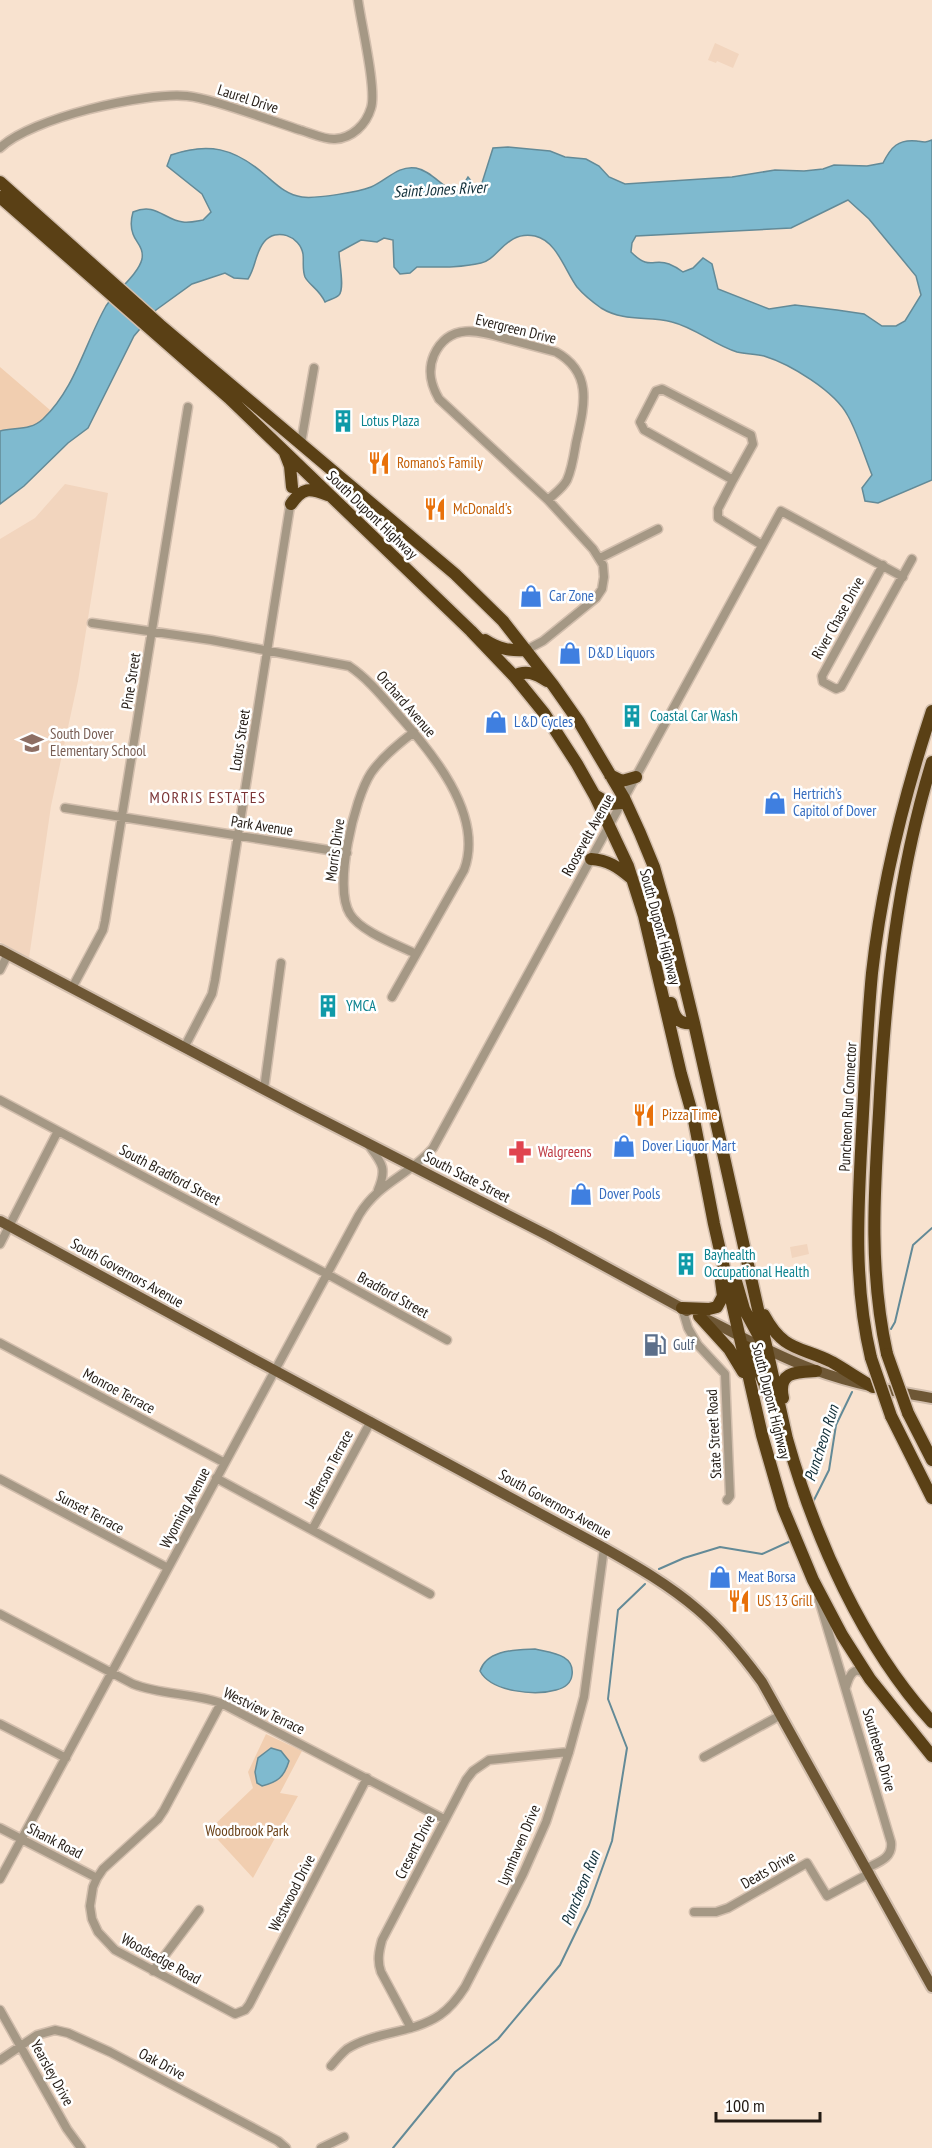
<svg xmlns="http://www.w3.org/2000/svg" width="932" height="2148" font-family="'PT Sans Narrow',sans-serif">
<style>
.built{fill:#f2d5be}
.green{fill:#f1ceb0}
.water{fill:#7fbacf;stroke:#638a97;stroke-width:1.5;fill-rule:evenodd}
.lines{fill:none;stroke-linecap:round;stroke-linejoin:round}
.stream{stroke:#638a97;stroke-width:2}
.minor-casing{stroke:#d2bead;stroke-width:11}
.major-casing{stroke:#d2bead;stroke-width:14}
.highway-casing{stroke:#d2bead;stroke-width:15}
.minor{stroke:#a59885;stroke-width:8}
.major{stroke:#6e5735;stroke-width:10}
.highway{stroke:#5a4015;stroke-width:12}
.highway-bridge-casing{stroke:#d2bead;stroke-width:15;stroke-linecap:butt}
.highway-bridge{stroke:#5a4015;stroke-width:12}
.labels{text-anchor:middle;stroke-width:5;stroke-linejoin:round;paint-order:stroke}
.street-label{font-size:15px;fill:#231b14;stroke:#fff}
.culture-label{font-size:15px;fill:#0d838f;stroke:#fff;text-anchor:start}
.food-label{font-size:15px;fill:#c56008;stroke:#fff;text-anchor:start}
.shop-label{font-size:15px;fill:#366cbe;stroke:#fff;text-anchor:start}
.education-label{font-size:15px;fill:#785e54;stroke:#fff;text-anchor:start}
.health-label{font-size:15px;fill:#be3a42;stroke:#fff;text-anchor:start}
.service-label{font-size:15px;fill:#4e5e75;stroke:#fff;text-anchor:start}
.park-label{font-size:15px;fill:#6b4219;stroke:#fff}
.water-label{font-size:16px;font-style:italic;fill:#102e38;stroke:#fff}
.neighbourhood-label{font-size:16px;letter-spacing:1.5px;fill:#7c3536;stroke:#fff}
</style>
<rect width="100%" height="100%" fill="#f8e2cf"/>
<path class="built" d="M 715,43 L 739,54 L 733,68 L 717,61 L 716,63 L 708,60 Z
M 65,484 L 108,493 L 78,681 L 51,806 L 29,958 L 0,942 L 0,539 L 35,518 Z
M 807,1244 L 809,1254 L 792,1258 L 790,1247 Z"/>
<path class="green" d="M 0,367 L 50,410 L 36,432 L 0,437 Z
M 266,1734 L 302,1751 L 280,1793 L 298,1796 L 253,1878 L 209,1830 L 253,1788 L 248,1772 Z"/>
<path class="water" d="M 932,140 L 932,480 L 878,503 L 865,501 L 862,488 L 872,475 C 864,455 858,434 848,416 C 835,391 790,364 764,356 C 756,354 746,354 737,352 C 714,345 696,328 672,322 C 648,315 626,323 601,308 C 594,303 583,294 577,287 C 565,271 557,241 535,236 C 506,230 498,260 481,263 C 460,268 438,267 417,267 L 410,273 L 400,274 L 394,267 L 393,240 L 384,238 L 377,242 L 361,240 L 339,252 C 339,262 345,289 339,295 C 336,298 329,300 325,302 C 319,289 309,285 305,277 C 302,269 304,262 303,254 C 300,236 276,227 264,242 C 255,253 256,267 248,279 L 234,278 L 225,273 L 192,284 L 156,310 L 134,336 L 88,428 L 68,443 L 24,486 L 0,504 L 0,431 C 16,427 30,431 43,419 C 75,389 85,343 106,306 C 115,292 138,275 142,259 C 144,247 136,243 133,234 C 130,226 131,219 133,212 C 156,202 164,220 183,222 C 190,223 197,221 203,220 L 211,212 L 202,194 L 167,166 L 171,155 C 208,142 234,148 264,174 C 276,184 286,195 302,197 C 316,199 358,192 371,187 C 386,181 398,165 416,168 C 431,171 441,186 455,192 L 460,190 L 468,177 L 472,182 L 473,187 L 477,188 L 481,186 L 493,148 L 508,147 L 550,151 L 565,157 L 586,159 L 599,166 L 609,177 L 625,184 L 732,177 L 775,170 L 804,171 L 823,169 L 834,165 L 867,166 L 883,163 C 891,147 898,139 917,141 C 923,142 926,143 932,140 ZM 848,200 L 869,219 L 916,276 L 921,295 L 905,321 L 896,326 L 882,326 L 864,314 L 837,310 L 795,305 L 769,309 L 718,289 L 712,264 L 703,258 L 693,268 L 683,272 C 679,269 674,266 669,264 C 653,258 650,271 631,252 L 632,243 L 636,236 L 791,228 Z
M 535,1649 C 550,1653 575,1654 572,1675 C 571,1683 564,1688 556,1690 C 535,1696 491,1692 480,1671 C 487,1649 516,1650 535,1649 Z
M 271,1748 L 281,1751 L 289,1761 C 284,1777 278,1782 262,1786 L 257,1783 L 255,1772 L 258,1758 Z"/>
<g class="lines">
<path class="stream" d="M 891,1329 L 895,1322 L 913,1245 L 932,1228
M 813,1502 L 829,1470 L 836,1425 L 852,1392
M 659,1569 L 684,1558 L 720,1547 L 762,1554 L 793,1540
M 393,2148 L 455,2072 L 498,2039 L 560,1965 L 589,1905 L 612,1841 L 627,1748 L 608,1699 L 618,1610 L 645,1584"/>
<g class="minor-casing">
<path id="minor" d="M 0,148 C 31,118 144,92 187,96 C 197,97 208,100 218,103 C 245,111 273,121 300,130 C 311,133 325,140 335,139 C 352,138 366,125 371,108 C 377,90 361,23 358,0
M 301,443 L 314,368
M 733,480 L 753,444 L 751,435 L 662,389 L 656,391 L 640,422 L 644,430 L 733,480 L 718,509 L 718,518 L 762,545
M 600,558 L 658,529
M 883,565 L 822,676 L 823,682 L 836,689 L 841,687 L 912,559
M 92,623 L 211,640 L 349,666 C 367,678 381,695 395,711 C 430,750 485,814 464,870 L 392,997
M 526,650 L 543,641 L 596,598 L 602,589 L 604,577 L 603,565 L 593,549 L 548,500 L 439,399 C 431,385 427,371 434,355 C 450,320 483,332 511,340 C 526,344 541,348 556,352 C 594,373 584,407 576,443 C 574,455 572,469 567,480 C 563,488 554,494 548,500
M 414,732 C 398,744 382,757 371,773 C 354,799 333,888 350,914 C 361,932 398,945 416,954
M 65,808 L 347,853
M 0,970 L 8,954
M 72,988 L 103,930 L 105,921 L 188,407
M 184,1048 L 212,994 L 215,980 L 291,500
M 264,1089 L 281,963
M 0,1100 L 327,1274 L 447,1340
M 367,1143 C 381,1162 388,1167 378,1190
M 0,1244 L 58,1131
M 682,1308 L 688,1328 L 698,1345 L 725,1374 L 730,1496 L 727,1500
M 0,1343 L 225,1463
M 216,1478 L 430,1594
M 0,1479 L 168,1568
M 312,1530 L 371,1421
M 819,1600 L 891,1842 C 893,1858 879,1862 867,1868
M 0,1614 L 133,1684 C 161,1695 192,1693 221,1703 L 444,1819
M 846,1687 C 849,1676 854,1664 866,1675
M 221,1703 L 164,1810 L 158,1819 L 103,1869 L 97,1878 L 93,1887 L 90,1906 L 92,1919 L 98,1932 L 115,1950 L 235,2014 L 245,2010 L 249,2005 L 367,1778
M 0,1724 L 66,1758
M 704,1757 L 781,1715
M 0,1828 L 97,1878
M 0,1879 L 359,1215 C 379,1182 410,1175 433,1148 L 781,511 L 903,577
M 694,1912 L 716,1912 L 728,1908 L 807,1863 L 827,1896 L 870,1873
M 153,1971 L 199,1910
M 0,2010 L 67,2129 L 81,2148
M 411,2028 L 381,1972 C 377,1961 379,1951 382,1940 L 466,1780 L 473,1771 L 489,1760 L 569,1752
M 0,2060 L 37,2035 L 55,2030 L 68,2033 L 110,2052 L 278,2141 L 286,2148
M 331,2066 C 336,2060 341,2054 347,2049 C 375,2031 412,2034 440,2015 C 450,2008 458,1998 465,1987 L 523,1874 L 546,1822 L 569,1752 L 584,1697 L 604,1548
M 321,2148 L 344,2137"/>
</g>
<g class="major-casing">
<path id="major" d="M 0,950 L 299,1108 L 549,1236 L 687,1311
M 0,1221 C 201,1331 402,1439 604,1548 C 636,1566 669,1585 697,1609 C 722,1630 743,1656 762,1682 L 932,1987
M 702,1317 C 739,1335 776,1356 815,1370 C 853,1384 892,1391 932,1398"/>
</g>
<g class="highway-casing">
<path id="highway" d="M 0,182 L 160,325 L 455,574 L 503,621 L 553,685 L 579,722 L 624,798 L 640,833 L 654,867 L 669,920 L 694,1023 L 787,1439 C 815,1538 862,1645 932,1722
M 0,197 L 229,398 L 471,631 L 514,676 L 544,713 L 577,764 L 595,796 L 628,866 L 644,916 L 681,1074 L 694,1120 L 714,1224 L 762,1435 L 783,1508 L 813,1580 L 842,1635 L 870,1679 L 932,1756
M 285,453 L 290,466 L 292,487
M 291,504 C 303,487 309,488 328,495
M 485,640 C 499,649 510,651 526,650
M 514,676 C 526,669 536,674 547,681
M 610,775 L 622,781 L 636,777
M 596,796 L 610,804 L 621,803
M 591,859 C 608,860 618,867 631,878
M 671,1003 C 674,1018 679,1025 694,1023
M 735,1278 L 744,1309 L 762,1342
M 682,1308 L 709,1309 L 717,1307 L 723,1296 L 721,1281
M 764,1315 C 784,1352 800,1346 832,1362 C 846,1370 859,1379 873,1387
M 699,1316 L 729,1349 L 743,1372
M 746,1347 L 757,1366 L 773,1405
M 887,1354 C 869,1272 874,1195 879,1113 C 885,994 897,876 932,762
M 871,1358 C 853,1283 858,1208 862,1132 C 865,1079 867,1026 872,973 C 882,883 904,796 932,711
M 783,1398 C 777,1371 797,1372 816,1371
M 908,1413 L 932,1460
M 891,1416 L 932,1498"/>
</g>
<use href="#minor" class="minor"/>
<use href="#major" class="major"/>
<use href="#highway" class="highway"/>
<g class="highway-bridge-casing">
<path id="highway-bridge" d="M 887,1354 L 908,1413
M 871,1358 L 891,1416"/>
</g>
<use href="#highway-bridge" class="highway-bridge"/>
</g>
<defs>
<g id="building-bare" transform="scale(1.8)"><path d="M-4-6H4V6H1V3H-1V6H-4ZM-2.5-4.3h1.7v1.8h-1.7ZM.8-4.3h1.7v1.8H.8ZM-2.5-1h1.7V.8h-1.7ZM.8-1h1.7V.8H.8Z" fill="#0f9aa8" stroke="#fff" stroke-width="2.5" paint-order="stroke"/></g>
<g id="restaurant-bare" transform="scale(1.8)"><path d="M-5-6h1v4h1v-4h1v4h1v-4h1v5L-1.5 .5V6h-2V.5L-5-1ZM5-6V6H3V1.5H1.5Q1.5-4 5-6Z" fill="#e8710a" stroke="#fff" stroke-width="2.5" paint-order="stroke"/></g>
<g id="shop-bare" transform="scale(1.8)"><path d="M-5-2.5h2.3a2.7 3.5 0 0 1 5.4 0H5L5.5 6h-11ZM-1.5-2.5h3a1.5 2.3 0 0 0-3 0Z" fill="#3f7fe0" stroke="#fff" stroke-width="2.5" paint-order="stroke"/></g>
<g id="school-bare" transform="scale(1.8)"><path d="M0-5L7-2L0 1L-7-2ZM-4 1L0 2.5L4 1V4Q0 6-4 4Z" fill="#8d6e63" stroke="#fff" stroke-width="2.5" paint-order="stroke"/></g>
<g id="pharmacy-bare" transform="scale(1.8)"><path d="M-2-6h4v4h4v4h-4v4h-4v-4h-4v-4h4Z" fill="#e0444e" stroke="#fff" stroke-width="2.5" paint-order="stroke"/></g>
<g id="fuel-bare" transform="scale(1.8)"><path d="M-5.5-6h7V0h2V4h1.3V-2.5L3-4.5l.8-.8L6-3V5H2.5V1h-1V6h-7ZM-4.2-4.7v3.2H.2V-4.7Z" fill="#5c6f8a" stroke="#fff" stroke-width="2.5" paint-order="stroke"/></g>
</defs>
<g fill-rule="evenodd">
<use href="#building-bare" x="343" y="421"/>
<use href="#restaurant-bare" x="379" y="463"/>
<use href="#restaurant-bare" x="435" y="509"/>
<use href="#shop-bare" x="531" y="596"/>
<use href="#shop-bare" x="570" y="653"/>
<use href="#building-bare" x="632" y="716"/>
<use href="#shop-bare" x="496" y="722"/>
<use href="#school-bare" x="32" y="743"/>
<use href="#shop-bare" x="775" y="803"/>
<use href="#building-bare" x="328" y="1006"/>
<use href="#restaurant-bare" x="644" y="1115"/>
<use href="#shop-bare" x="624" y="1146"/>
<use href="#pharmacy-bare" x="520" y="1152"/>
<use href="#shop-bare" x="581" y="1194"/>
<use href="#building-bare" x="686" y="1264"/>
<use href="#fuel-bare" x="655" y="1345"/>
<use href="#shop-bare" x="720" y="1577"/>
<use href="#restaurant-bare" x="739" y="1601"/>
</g>
<g class="labels">
<g class="street-label">
<text transform="translate(248 99) rotate(18)" y="5">Laurel Drive</text>
<text transform="translate(516 329) rotate(14)" y="5">Evergreen Drive</text>
<text transform="translate(372 515) rotate(44)" y="5">South Dupont Highway</text>
<text transform="translate(838 618) rotate(-61)" y="5">River Chase Drive</text>
<text transform="translate(131 681) rotate(-81)" y="5">Pine Street</text>
<text transform="translate(406 704) rotate(49)" y="5">Orchard Avenue</text>
<text transform="translate(240 740) rotate(-81)" y="5">Lotus Street</text>
<text transform="translate(262 826) rotate(9)" y="5">Park Avenue</text>
<text transform="translate(588 835) rotate(-61)" y="5">Roosevelt Avenue</text>
<text transform="translate(335 850) rotate(-82)" y="5">Morris Drive</text>
<text transform="translate(660 927) rotate(75)" y="5">South Dupont Highway</text>
<text transform="translate(848 1107) rotate(-87)" y="5">Puncheon Run Connector</text>
<text transform="translate(170 1175) rotate(28)" y="5">South Bradford Street</text>
<text transform="translate(467 1177) rotate(27)" y="5">South State Street</text>
<text transform="translate(127 1273) rotate(29)" y="5">South Governors Avenue</text>
<text transform="translate(393 1295) rotate(29)" y="5">Bradford Street</text>
<text transform="translate(119 1391) rotate(28)" y="5">Monroe Terrace</text>
<text transform="translate(771 1401) rotate(76)" y="5">South Dupont Highway</text>
<text transform="translate(714 1434) rotate(-93)" y="5">State Street Road</text>
<text transform="translate(329 1469) rotate(-62)" y="5">Jefferson Terrace</text>
<text transform="translate(555 1504) rotate(29)" y="5">South Governors Avenue</text>
<text transform="translate(185 1508) rotate(-62)" y="5">Wyoming Avenue</text>
<text transform="translate(90 1512) rotate(28)" y="5">Sunset Terrace</text>
<text transform="translate(264 1711) rotate(26)" y="5">Westview Terrace</text>
<text transform="translate(879 1750) rotate(74)" y="5">Southebee Drive</text>
<text transform="translate(55 1841) rotate(27)" y="5">Shank Road</text>
<text transform="translate(519 1845) rotate(-67)" y="5">Lynnhaven Drive</text>
<text transform="translate(415 1847) rotate(-63)" y="5">Cresent Drive</text>
<text transform="translate(768 1870) rotate(-30)" y="5">Deats Drive</text>
<text transform="translate(292 1893) rotate(-63)" y="5">Westwood Drive</text>
<text transform="translate(161 1959) rotate(29)" y="5">Woodsedge Road</text>
<text transform="translate(162 2064) rotate(28)" y="5">Oak Drive</text>
<text transform="translate(52 2073) rotate(61)" y="5">Yearsley Drive</text>
</g>
<g class="culture-label">
<text x="361" y="426">Lotus Plaza</text>
<text x="650" y="721">Coastal Car Wash</text>
<text x="346" y="1011">YMCA</text>
<text x="704" y="1260">Bayhealth<tspan x="704" dy="17">Occupational Health</tspan></text>
</g>
<g class="food-label">
<text x="397" y="468">Romano's Family</text>
<text x="453" y="514">McDonald's</text>
<text x="662" y="1120">Pizza Time</text>
<text x="757" y="1606">US 13 Grill</text>
</g>
<g class="shop-label">
<text x="549" y="601">Car Zone</text>
<text x="588" y="658">D&amp;D Liquors</text>
<text x="514" y="727">L&amp;D Cycles</text>
<text x="793" y="799">Hertrich’s<tspan x="793" dy="17">Capitol of Dover</tspan></text>
<text x="642" y="1151">Dover Liquor Mart</text>
<text x="599" y="1199">Dover Pools</text>
<text x="738" y="1582">Meat Borsa</text>
</g>
<g class="education-label">
<text x="50" y="739">South Dover<tspan x="50" dy="17">Elementary School</tspan></text>
</g>
<g class="health-label">
<text x="538" y="1157">Walgreens</text>
</g>
<g class="service-label">
<text x="673" y="1350">Gulf</text>
</g>
<g class="park-label">
<text x="247" y="1836">Woodbrook Park</text>
</g>
<g class="water-label">
<text transform="translate(440 189) rotate(-3)" y="6">Saint Jones River</text>
<text transform="translate(821 1443) rotate(-72)" y="6">Puncheon Run</text>
<text transform="translate(580 1888) rotate(-68)" y="6">Puncheon Run</text>
</g>
<g class="neighbourhood-label">
<text x="208" y="803">MORRIS ESTATES</text>
</g>
</g>
<path d="M716 2112v9h104v-9" fill="none" stroke="#231b14" stroke-width="3"/>
<text x="725" y="2112" font-size="18" fill="#231b14" stroke="#ffffff" stroke-width="4.5" paint-order="stroke">100 m</text>
</svg>
